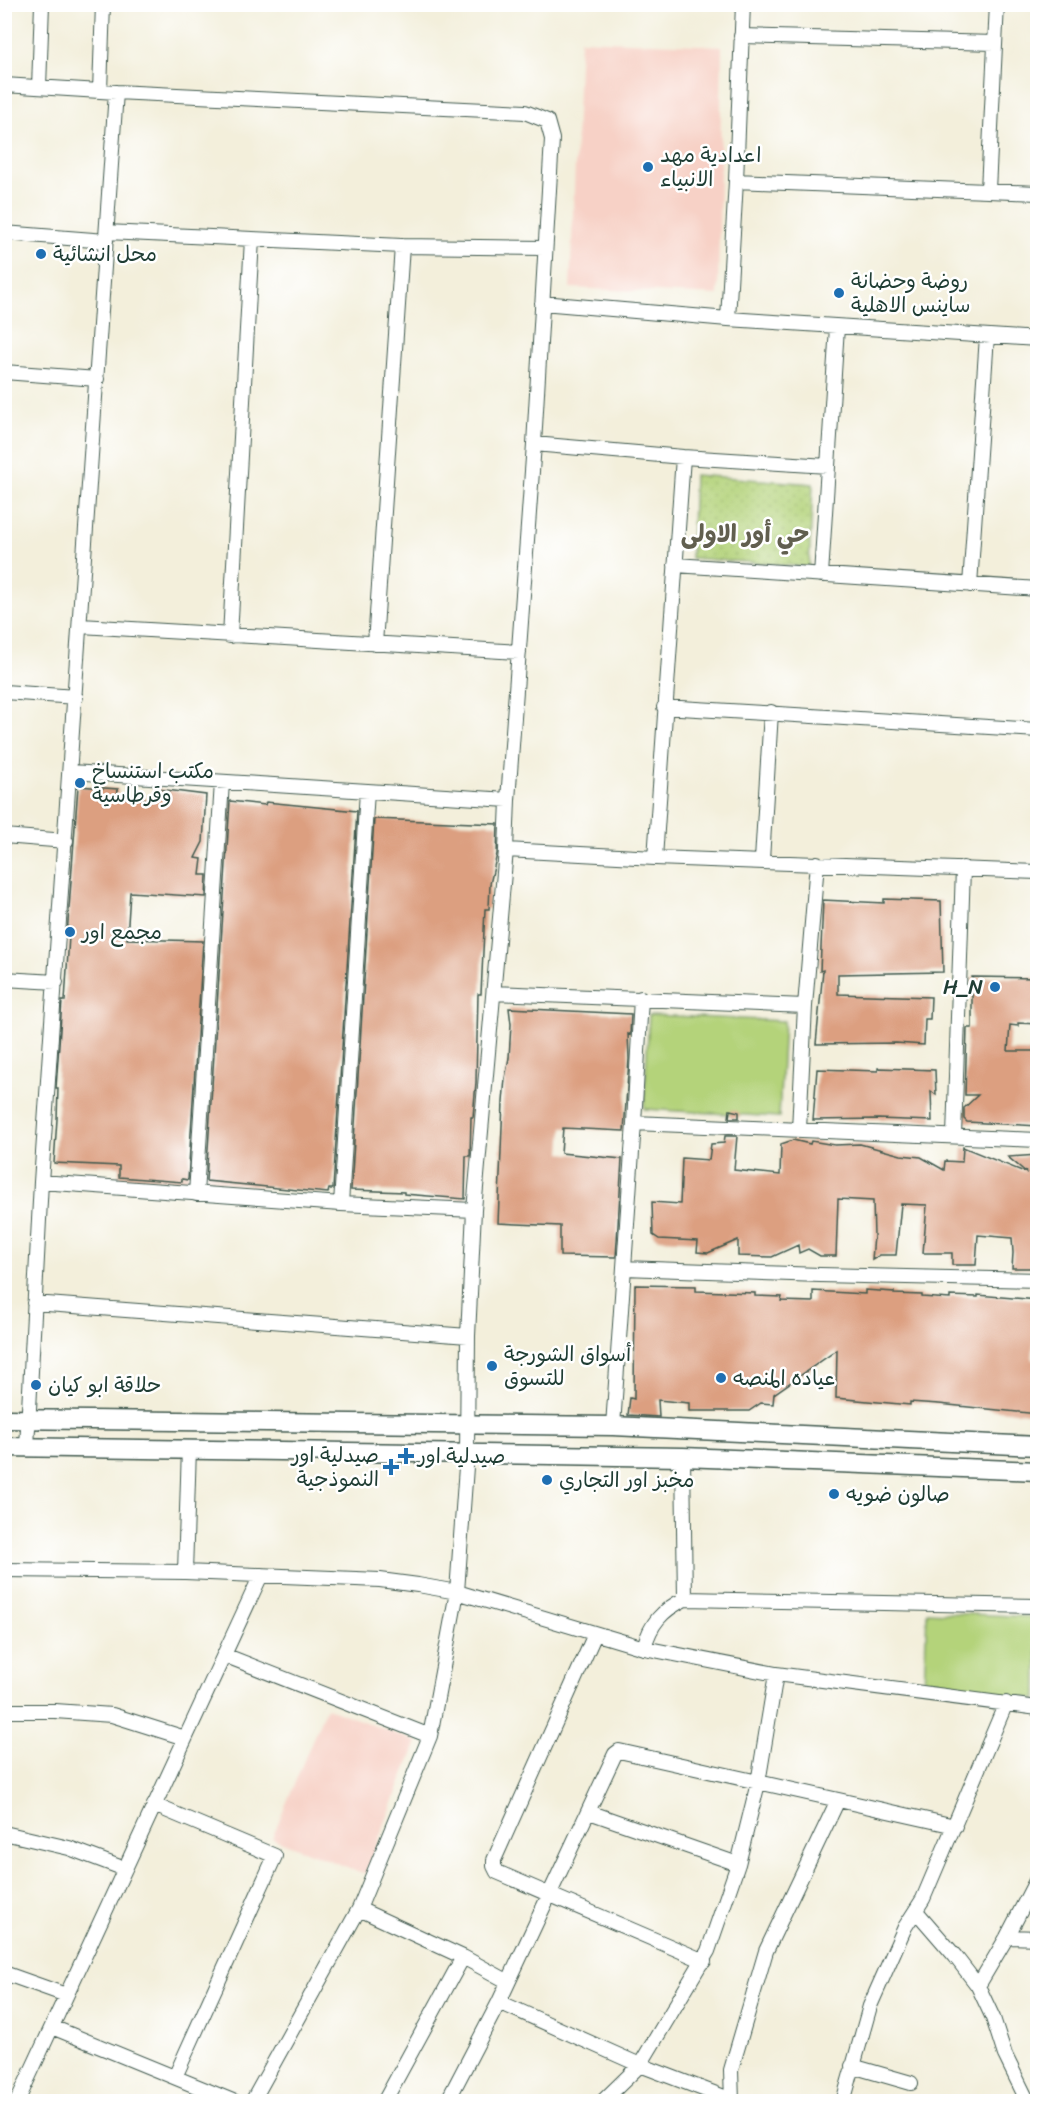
<svg xmlns="http://www.w3.org/2000/svg" width="1042" height="2106" font-family="Sriracha,'Playpen Sans Arabic',sans-serif">
<style>
.built{fill:#f7d1c6}
.green{fill:#b4d37a;stroke:#6a8857;stroke-width:1.5}
.park{fill:url(#park-dots);stroke:#6a8857;stroke-width:1.5}
.building{fill:#dc9f80}
.lines{fill:none;stroke-linecap:round;stroke-linejoin:round}
.minor-casing{stroke:#3f584d;stroke-width:16}
.tertiary-casing{stroke:#3f584d;stroke-width:21}
.minor{stroke:#fff;stroke-width:14}
.tertiary{stroke:#fff;stroke-width:18}
.poi-dot{fill:#1f6fb2;stroke:#fff;stroke-width:2}
.labels{text-anchor:middle;stroke-width:5;stroke-linejoin:round;paint-order:stroke}
.poi-label{font-size:21px;fill:#1f3d34;stroke:#fff;text-anchor:start}
.quarter-label{font-size:24px;font-weight:bold;fill:#615f4f;stroke:#fff}
</style>
<defs>
<pattern id="park-dots" width="8" height="8" patternUnits="userSpaceOnUse" patternTransform="scale(1.5)"><rect width="8" height="8" fill="#b4d37a"/><path d="M2 2h.1M6 6h.1" fill="none" stroke="#9ab66a" stroke-width="1.8" stroke-linecap="round"/></pattern>
</defs>
<rect width="100%" height="100%" fill="#fff"/>
<filter id="ink" filterUnits="userSpaceOnUse"><feTurbulence type="fractalNoise" baseFrequency=".0167" numOctaves="2"/><feDisplacementMap in="SourceGraphic" scale="12" xChannelSelector="R" yChannelSelector="G"/><feConvolveMatrix kernelMatrix="1 2 1 2 8 2 1 2 1" color-interpolation-filters="sRGB"/></filter>
<filter id="wash" filterUnits="userSpaceOnUse"><feTurbulence type="fractalNoise" baseFrequency=".008" numOctaves="4" result="noise"/><feDisplacementMap in="SourceGraphic" scale="24" xChannelSelector="R" yChannelSelector="G"/><feGaussianBlur stdDeviation="1.35" result="paint"/><feColorMatrix in="noise" values="0 0 0 0 0 0 0 0 0 0 0 0 0 0 0 0 0 1.4 0 .05"/><feComposite in="paint" operator="in"/></filter>
<g filter="url(#wash)">
<rect width="100%" height="100%" fill="#f3efdb"/>
<path class="built" d="M 580,40 L 722,46 L 718,295 L 570,288 Z
M 326,1707 L 417,1742 L 365,1874 L 272,1838 Z"/>
<path class="green" d="M 649,1015 L 784,1021 L 779,1117 L 644,1109 Z
M 927,1612 L 1037,1617 L 1037,1699 L 924,1687 Z"/>
<path class="park" d="M 694,475 L 813,484 L 809,567 L 691,558 Z"/>
<g id="blocks">
<path class="building" d="M 78,786 L 118,789 L 117,798 L 157,799 L 158,789 L 206,795 L 203,842 L 195,858 L 202,859 L 200,875 L 207,875 L 206,897 L 130,892 L 127,939 L 203,941 L 188,1180 L 182,1179 L 182,1182 L 119,1177 L 119,1166 L 54,1163 L 57,1119 L 58,1088 L 56,1088 L 62,1001 L 65,1001 L 69,936 L 67,936 Z
M 230,801 L 265,805 L 266,802 L 357,811 L 333,1189 L 329,1189 L 328,1193 L 206,1181 Z
M 374,819 L 498,824 L 497,854 L 490,884 L 489,909 L 485,909 L 481,994 L 478,994 L 476,1082 L 473,1117 L 471,1117 L 470,1156 L 466,1156 L 465,1199 L 404,1194 L 404,1192 L 351,1190 Z
M 884,899 L 941,901 L 943,972 L 838,974 L 838,994 L 931,997 L 930,1019 L 925,1019 L 924,1045 L 896,1043 L 816,1044 L 823,970 L 820,971 L 823,900 L 884,903 Z
M 972,977 L 1038,978 L 1038,1024 L 1018,1023 L 1018,1026 L 1010,1025 L 1008,1051 L 1038,1051 L 1038,1126 L 967,1122 L 964,1119 L 964,1108 L 978,1095 L 965,1095 L 967,1028 L 972,1028 Z
M 509,1008 L 631,1014 L 630,1035 L 628,1034 L 629,1059 L 624,1131 L 563,1128 L 561,1153 L 622,1159 L 616,1257 L 560,1256 L 560,1226 L 498,1223 L 503,1102 L 505,1078 L 509,1058 L 511,1024 Z
M 878,1068 L 935,1070 L 936,1095 L 931,1091 L 932,1121 L 878,1119 L 813,1120 L 817,1069 L 878,1071 Z
M 730,1110 L 739,1112 L 739,1118 L 729,1118 Z
M 725,1136 L 737,1136 L 734,1170 L 780,1175 L 781,1144 L 793,1140 L 810,1144 L 811,1141 L 835,1145 L 860,1144 L 901,1155 L 921,1157 L 944,1170 L 945,1161 L 962,1162 L 963,1147 L 1027,1173 L 1008,1157 L 1038,1155 L 1036,1268 L 1012,1268 L 1013,1253 L 1012,1238 L 978,1235 L 976,1265 L 952,1265 L 952,1253 L 923,1253 L 927,1205 L 901,1204 L 896,1255 L 880,1255 L 872,1260 L 874,1236 L 873,1201 L 838,1199 L 836,1256 L 820,1256 L 808,1249 L 799,1253 L 798,1245 L 772,1257 L 738,1256 L 738,1240 L 708,1253 L 697,1252 L 698,1241 L 659,1239 L 653,1235 L 652,1202 L 680,1204 L 682,1158 L 709,1160 L 711,1144 L 724,1143 Z
M 635,1285 L 696,1286 L 696,1291 L 755,1293 L 755,1296 L 782,1297 L 781,1301 L 813,1302 L 813,1291 L 865,1294 L 865,1290 L 894,1292 L 894,1294 L 922,1295 L 922,1297 L 950,1299 L 950,1296 L 978,1297 L 978,1295 L 1038,1300 L 1032,1360 L 1038,1361 L 1038,1414 L 939,1404 L 910,1402 L 910,1405 L 836,1398 L 837,1350 L 774,1394 L 773,1404 L 761,1403 L 749,1411 L 689,1411 L 689,1403 L 658,1400 L 659,1417 L 628,1415 L 630,1398 L 634,1399 Z"/>
</g>
</g>
<g filter="url(#ink)">
<use href="#blocks" fill-opacity="0" stroke="#3f584d" stroke-width="1.5"/>
<g class="lines">
<g class="minor-casing">
<path id="minor" d="M 741,36 L 995,43
M 4,85 L 116,92 L 525,112 L 547,121 L 552,139 L 534,444 L 508,800 L 506,850 L 474,1210 L 468,1336 L 467,1453 L 457,1592 L 430,1736 L 359,1909 L 252,2102
M 39,87 L 42,4
M 100,91 L 103,4
M 736,181 L 1038,193
M 988,190 L 997,4
M 107,232 L 402,246 L 545,248
M 4,233 L 106,241
M 542,303 L 728,319 L 1038,339
M 728,319 L 736,181 L 743,4
M 4,372 L 97,379
M 534,444 L 683,457 L 828,466
M 675,565 L 1038,589
M 821,575 L 837,327
M 970,585 L 987,336
M 81,626 L 519,652
M 230,636 L 252,239
M 375,644 L 402,246
M 4,692 L 76,697
M 664,707 L 1038,730
M 71,772 L 508,800
M 4,836 L 66,841
M 506,850 L 655,858 L 1038,872
M 655,858 L 683,457
M 762,860 L 771,712
M 4,979 L 56,982
M 494,993 L 805,1006
M 634,1123 L 1038,1140
M 799,1130 L 805,1006 L 817,863
M 954,1136 L 963,868
M 41,1182 L 341,1204 L 474,1210
M 196,1194 L 222,782
M 341,1204 L 367,791
M 624,1268 L 820,1275 L 1038,1280
M 34,1303 L 468,1336
M 613,1426 L 634,1123 L 641,998
M 27,1447 L 41,1182 L 116,92
M 683,1457 L 685,1599
M 4,1570 L 185,1572 L 380,1580 L 418,1585 L 457,1592 L 644,1648 L 776,1674 L 1038,1708
M 185,1572 L 189,1448
M 595,1634 L 494,1860 L 494,1866 L 497,1872 L 704,1961
M 644,1648 C 650,1624 662,1610 685,1599 L 1038,1606
M 224,1655 L 430,1736
M 4,1711 L 55,1711 L 112,1715 L 185,1738
M 154,1805 L 275,1856 L 175,2077
M 589,1812 L 738,1864
M 4,1833 L 69,1848 L 125,1869
M 359,1909 L 463,1957 L 507,1981
M 916,1911 L 955,1956 L 978,1986 L 993,2018 L 1005,2055 L 1028,2102
M 1007,1937 L 1038,1938
M 4,1973 L 66,1995
M 978,1986 L 1007,1937 L 1038,1877
M 499,2002 L 640,2065 L 732,2100
M 52,2027 L 235,2102
M 852,2066 L 911,2083
M 17,2102 L 261,1575
M 384,2102 L 463,1957
M 447,2102 L 499,2002 L 615,1754 L 619,1751 L 955,1826
M 602,2102 L 640,2065 L 708,1951 L 738,1864 L 758,1783 L 776,1674
M 732,2102 L 731,2070 L 766,1951 L 838,1800
M 843,2102 L 870,2006 L 905,1927 L 923,1899 L 1006,1703"/>
</g>
<g class="tertiary-casing">
<path id="tertiary" d="M 4,1419 L 613,1426 L 1038,1446
M 4,1447 L 683,1457 L 1038,1471"/>
</g>
<use href="#minor" class="minor"/>
<use href="#tertiary" class="tertiary"/>
</g>
</g>
<g class="poi-dot">
<circle cx="648" cy="167" r="6"/>
<circle cx="41" cy="254" r="6"/>
<circle cx="839" cy="293" r="6"/>
<circle cx="80" cy="783" r="6"/>
<circle cx="70" cy="932" r="6"/>
<circle cx="995" cy="987" r="6"/>
<circle cx="492" cy="1366" r="6"/>
<circle cx="721" cy="1378" r="6"/>
<circle cx="36" cy="1385" r="6"/>
<path d="M403 1447h6v6h6v6h-6v6h-6v-6h-6v-6h6z"/>
<path d="M388 1458h6v6h6v6h-6v6h-6v-6h-6v-6h6z"/>
<circle cx="547" cy="1480" r="6"/>
<circle cx="834" cy="1494" r="6"/>
</g>
<g class="labels">
<g class="poi-label">
<text x="660" y="162">اعدادية مهد<tspan x="660" dy="24">الانبياء</tspan></text>
<text x="53" y="261">محل انشائية</text>
<text x="851" y="288">روضة وحضانة<tspan x="851" dy="24">ساينس الاهلية</tspan></text>
<text x="92" y="778">مكتب استنساخ<tspan x="92" dy="24">وقرطاسية</tspan></text>
<text x="82" y="939">مجمع اور</text>
<text x="983" y="994" text-anchor="end">H_N</text>
<text x="504" y="1361">أسواق الشورجة<tspan x="504" dy="24">للتسوق</tspan></text>
<text x="733" y="1385">عياده المنصه</text>
<text x="48" y="1392">حلاقة ابو كيان</text>
<text x="379" y="1462" text-anchor="end">صيدلية اور<tspan x="379" dy="24">النموذجية</tspan></text>
<text x="418" y="1463">صيدلية اور</text>
<text x="559" y="1487">مخبز اور التجاري</text>
<text x="846" y="1501">صالون ضويه</text>
</g>
<g class="quarter-label">
<text x="745" y="542">حي أور الاولى</text>
</g>
</g>
<rect width="1042" height="2106" fill="none" stroke="#fff" stroke-width="24"/>
</svg>
